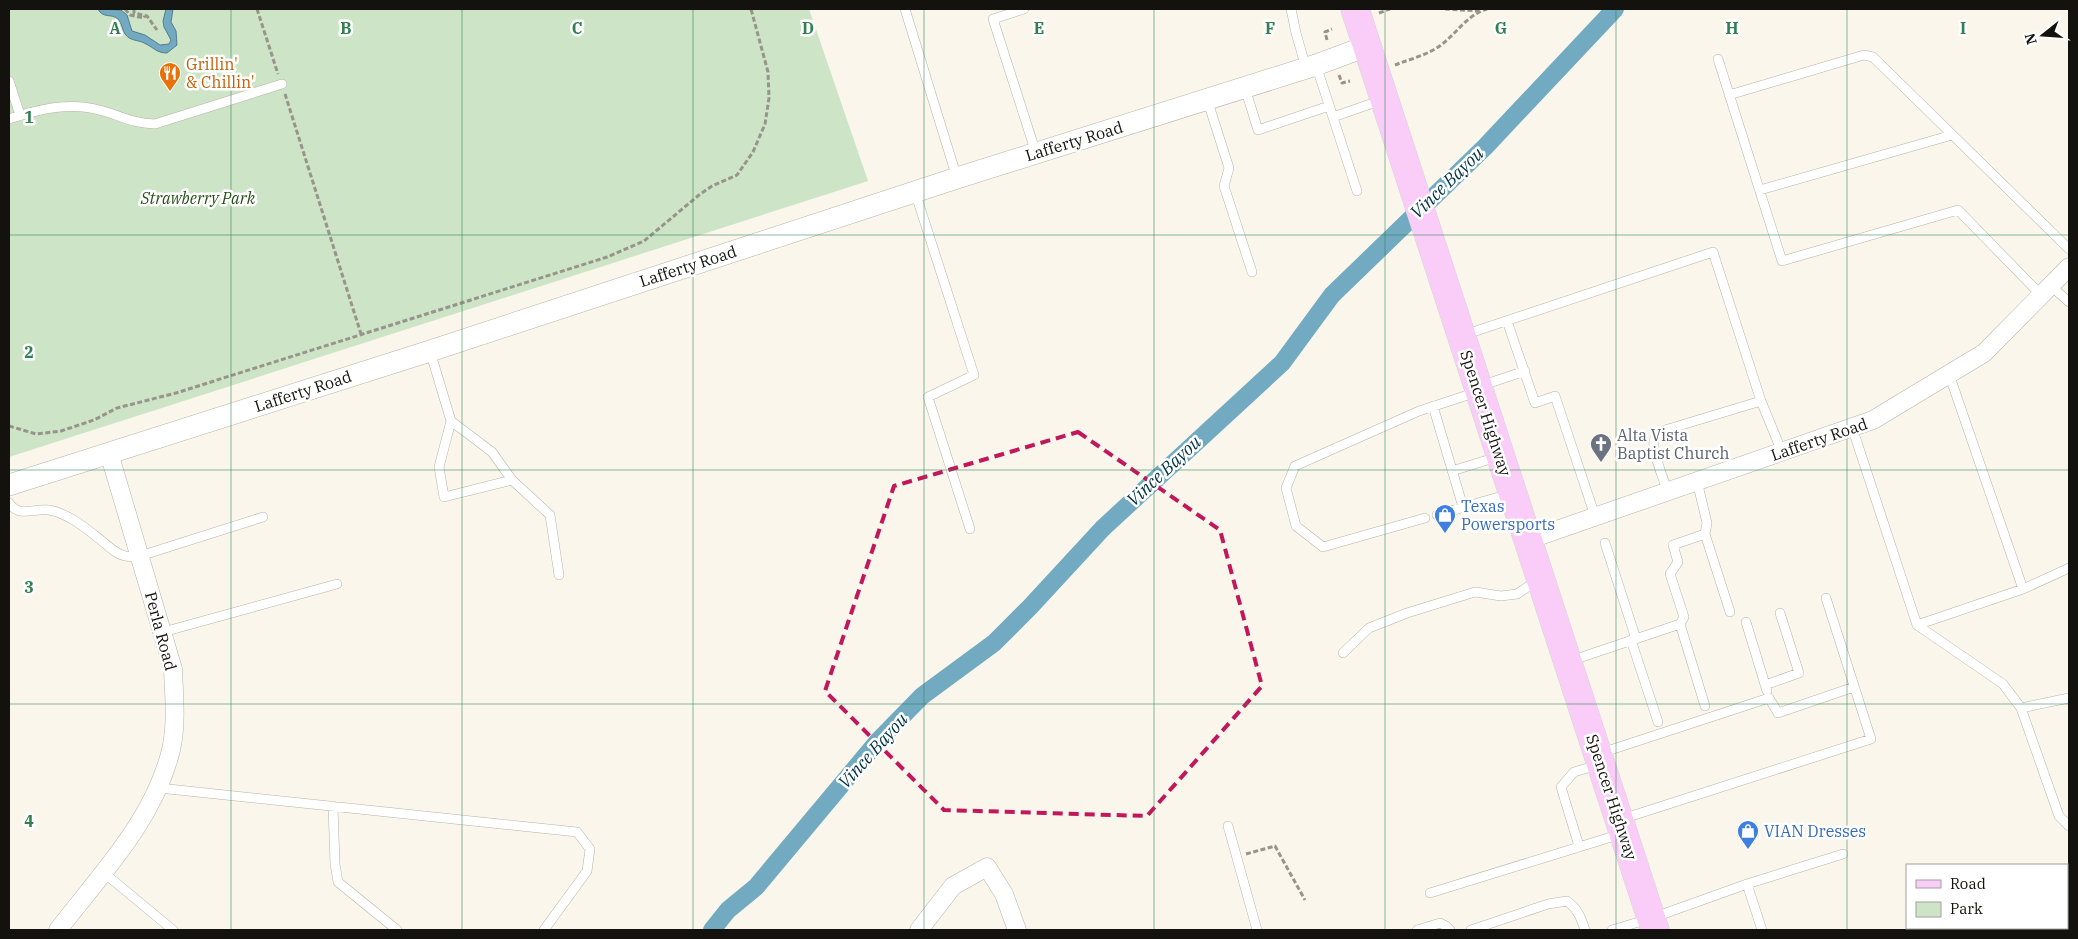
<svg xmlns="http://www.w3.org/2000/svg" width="2078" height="939" font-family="'IBM Plex Serif',serif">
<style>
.green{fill:#cde4c6}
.water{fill:#71aac1;stroke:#557c8b}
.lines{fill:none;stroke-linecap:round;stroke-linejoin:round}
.canal{stroke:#71aac1;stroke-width:18}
.service-casing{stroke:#b6b3a8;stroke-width:10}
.minor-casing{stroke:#b6b3a8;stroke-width:19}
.tertiary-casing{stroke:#b6b3a8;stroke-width:22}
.primary-casing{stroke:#d5d4d4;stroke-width:29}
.path{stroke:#97948c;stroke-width:3;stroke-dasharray:5 2.5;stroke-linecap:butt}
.service{stroke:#fff;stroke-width:9}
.minor{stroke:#fff;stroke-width:18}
.tertiary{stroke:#fff;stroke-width:21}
.primary{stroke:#f9cdf8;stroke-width:28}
.marked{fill:none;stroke:#c2185b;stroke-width:4;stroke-dasharray:10 6;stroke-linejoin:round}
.grid{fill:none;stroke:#318051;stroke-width:1;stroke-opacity:0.55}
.labels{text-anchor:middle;stroke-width:5;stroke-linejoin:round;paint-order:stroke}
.food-label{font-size:16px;fill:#c56008;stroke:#fff;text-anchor:start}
.street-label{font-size:16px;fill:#13120e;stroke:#fff}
.park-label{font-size:16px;font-style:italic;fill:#265016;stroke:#fff}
.worship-label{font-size:16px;fill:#5b616d;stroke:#fff;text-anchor:start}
.shop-label{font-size:16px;fill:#366cbe;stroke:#fff;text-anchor:start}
.water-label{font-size:18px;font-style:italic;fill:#003445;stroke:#fff}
.grid-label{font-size:16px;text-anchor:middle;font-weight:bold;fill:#318051;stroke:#fff;stroke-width:5;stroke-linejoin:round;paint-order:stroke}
</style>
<rect width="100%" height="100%" fill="#faf6eb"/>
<path class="green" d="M 9,9 L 809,9 L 868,181 L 9,457 Z"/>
<path class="water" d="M 98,9 L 121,10 L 127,15 L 132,31 L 145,35 L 160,45 L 169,44 L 171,40 L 164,27 L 163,21 L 166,9 L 173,9 L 171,22 L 176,31 L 177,45 L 167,53 C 157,53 154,48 146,44 C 138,39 131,42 125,34 C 122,29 122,23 118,19 C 111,13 103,19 98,9 Z"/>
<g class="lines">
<path class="canal" d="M 712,930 L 728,910 L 756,887 L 878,741 L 922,696 L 994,643 L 1030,607 L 1103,528 L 1282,363 L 1332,295 L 1485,147 L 1615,9"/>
<g class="service-casing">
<path id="service" d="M 905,9 L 957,178
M 1024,9 L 993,19 L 1036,153
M 1291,9 L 1296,33 L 1306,68
M 1718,59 L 1782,261 L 1958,210 L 2041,295
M 1316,65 L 1357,191
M 9,81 L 20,115
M 1245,88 L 1258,130 L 1329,106
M 1729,95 L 1864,55 L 1873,57 L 2069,249
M 1207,99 L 1229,168 L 1224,186 L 1252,272
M 1333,117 L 1382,100
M 9,119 C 39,109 71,101 103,111 C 124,117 132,123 155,124 L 282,84
M 1760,190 L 1952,135
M 915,192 L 974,375 L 928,397 L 970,529
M 2051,286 L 2069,302
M 1507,321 L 1535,403 L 1555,396 L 1595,516
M 1464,335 L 1713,252 L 1761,401 L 1782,452
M 430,351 L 451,421 L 492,452 L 512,480 L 550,515 L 559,575
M 1480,386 L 1525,371
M 1433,406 L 1463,507
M 451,421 L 439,467 L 444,497 L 512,480
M 1852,427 L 1917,625 L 2023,589 L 1949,374
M 1452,471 L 1497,457
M 1667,491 C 1664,479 1652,452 1654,441 C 1655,435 1660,433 1665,430 L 1761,401
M 9,503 C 19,518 34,508 49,510 C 68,513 87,529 102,541 C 109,547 116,554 125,556 C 129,557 135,556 140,556 L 263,517
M 1437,515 L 1509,494
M 1425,518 L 1323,547 L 1296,526 L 1286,488 L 1295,466 L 1419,411 L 1477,392
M 1705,534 L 1730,612
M 1605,543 L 1636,639
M 2023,589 L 2069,568
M 1746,622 L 1767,691
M 1680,624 L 1705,706
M 1917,625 L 2003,684 L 2021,708 L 2059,816 L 2069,826
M 163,632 L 337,584
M 1631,640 L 1658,722
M 1343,653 L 1369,628 L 1407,613 L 1475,592 L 1501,596 L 1517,594 L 1538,580
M 1570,661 L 1680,624 L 1684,617 L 1670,574 L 1678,562 L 1673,545 L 1705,534 L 1707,523 L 1697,481
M 1765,685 L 1799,673 L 1780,613
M 2021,708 L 2069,698
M 1601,753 L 1769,698 L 1778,713 L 1854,687
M 159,788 L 577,832 L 590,849 L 587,871 L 544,930
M 333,806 L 335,864 L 338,882 L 397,930
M 1622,819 L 1871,739 L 1826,598
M 1228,826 L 1257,930
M 1579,846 L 1561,787 L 1574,772 L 1598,765
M 103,872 L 173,930
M 1747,884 L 1762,930
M 1430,893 L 1621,834
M 1417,930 L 1440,923 L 1446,926 L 1450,930
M 1471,930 L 1548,904 L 1567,901 C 1578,909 1581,918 1585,930
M 1612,930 L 1652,918 L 1747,884 L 1843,854"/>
</g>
<g class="minor-casing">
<path id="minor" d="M 1528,540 L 1873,420 L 1984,353 L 2069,267
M 58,930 C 101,874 154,820 171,750 C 177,724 174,695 173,669 L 109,453
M 919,930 L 953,886 L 987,867 L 1004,894 L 1017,930"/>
</g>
<g class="tertiary-casing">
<path id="tertiary" d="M 9,485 L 430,351 L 957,178 L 1316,65 L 1367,46"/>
</g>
<g class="primary-casing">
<path id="primary" d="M 1355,9 L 1655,930"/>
</g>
<path class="path" d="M 125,9 L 130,15 L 144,18 L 145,16
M 134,9 L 134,13 L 147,16 L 157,30
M 257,9 L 278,74
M 1445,9 L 1479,11
M 1379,13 L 1390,9
M 1327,40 L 1325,32 L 1332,29
M 1395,65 C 1410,59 1428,55 1441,45 C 1457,33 1467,15 1487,9
M 1339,75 L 1342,83 L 1350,81
M 285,94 L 361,334
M 9,426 L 36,434 L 61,431 L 94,420 L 117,408 L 176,393 L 607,257 L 644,241 L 699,195 L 712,186 L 737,175 L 753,152 L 765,124 L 769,98 L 768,72 L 751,9
M 1246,854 L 1275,846 L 1305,900"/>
<use href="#service" class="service"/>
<use href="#minor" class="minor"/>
<use href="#tertiary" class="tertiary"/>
<use href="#primary" class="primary"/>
</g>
<path class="marked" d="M 1078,432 L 1220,530 L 1262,686 L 1147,816 L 944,810 L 825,691 L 894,486 Z"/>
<path class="grid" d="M 231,9 L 231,930M 462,9 L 462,930M 693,9 L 693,930M 924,9 L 924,930M 1154,9 L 1154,930M 1385,9 L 1385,930M 1616,9 L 1616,930M 1847,9 L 1847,930M 9,235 L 2069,235M 9,470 L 2069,470M 9,704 L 2069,704"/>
<defs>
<g id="restaurant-pin" transform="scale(1.125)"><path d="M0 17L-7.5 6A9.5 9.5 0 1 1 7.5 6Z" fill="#e8710a" stroke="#fff"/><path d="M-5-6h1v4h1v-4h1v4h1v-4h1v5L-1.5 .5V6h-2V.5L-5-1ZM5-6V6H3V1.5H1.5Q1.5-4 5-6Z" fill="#fff"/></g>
<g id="church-pin" transform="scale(1.125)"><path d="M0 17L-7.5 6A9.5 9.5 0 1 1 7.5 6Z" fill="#6b7280" stroke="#fff"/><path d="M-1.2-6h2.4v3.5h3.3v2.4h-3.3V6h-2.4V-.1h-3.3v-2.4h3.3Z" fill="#fff"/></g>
<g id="shop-pin" transform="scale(1.125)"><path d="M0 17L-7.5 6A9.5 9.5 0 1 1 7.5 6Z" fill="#3f7fe0" stroke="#fff"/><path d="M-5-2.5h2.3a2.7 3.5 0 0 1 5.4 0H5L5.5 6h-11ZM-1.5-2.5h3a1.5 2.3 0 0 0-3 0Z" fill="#fff"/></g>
</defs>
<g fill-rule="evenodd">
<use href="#restaurant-pin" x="170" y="73"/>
<use href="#church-pin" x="1601" y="444"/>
<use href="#shop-pin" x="1445" y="515"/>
<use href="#shop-pin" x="1748" y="831"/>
</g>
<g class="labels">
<g class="food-label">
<text x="186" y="70">Grillin'<tspan x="186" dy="18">&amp; Chillin'</tspan></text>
</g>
<g class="street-label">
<text transform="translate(1074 141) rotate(-17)" y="6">Lafferty Road</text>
<text transform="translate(688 266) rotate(-18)" y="6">Lafferty Road</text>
<text transform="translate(303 391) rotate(-18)" y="6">Lafferty Road</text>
<text transform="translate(1486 413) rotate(72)" y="6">Spencer Highway</text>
<text transform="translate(1819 439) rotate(-19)" y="6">Lafferty Road</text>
<text transform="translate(161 631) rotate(75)" y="6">Perla Road</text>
<text transform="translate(1612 797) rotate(72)" y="6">Spencer Highway</text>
</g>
<g class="park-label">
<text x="198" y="204">Strawberry Park</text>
</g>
<g class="worship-label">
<text x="1617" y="441">Alta Vista<tspan x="1617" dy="18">Baptist Church</tspan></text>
</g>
<g class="shop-label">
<text x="1461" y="512">Texas<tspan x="1461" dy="18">Powersports</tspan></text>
<text x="1764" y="837">VIAN Dresses</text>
</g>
<g class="water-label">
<text transform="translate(1447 183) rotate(-44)" y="6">Vince Bayou</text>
<text transform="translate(1164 471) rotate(-43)" y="6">Vince Bayou</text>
<text transform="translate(873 751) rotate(-48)" y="6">Vince Bayou</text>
</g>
</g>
<g class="grid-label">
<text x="115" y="34">A</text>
<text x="346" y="34">B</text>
<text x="577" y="34">C</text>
<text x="808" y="34">D</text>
<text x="1039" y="34">E</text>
<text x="1270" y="34">F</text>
<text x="1501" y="34">G</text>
<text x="1732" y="34">H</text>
<text x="1963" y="34">I</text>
<text x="29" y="123">1</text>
<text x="29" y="358">2</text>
<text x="29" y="593">3</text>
<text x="29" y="827">4</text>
</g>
<rect width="2078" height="939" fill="none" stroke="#13120e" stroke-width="20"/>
<rect x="1906" y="864" width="162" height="65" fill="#ffffff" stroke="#a1a09f"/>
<rect x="1916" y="880" width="25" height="8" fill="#f9cdf8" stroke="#a1a09f"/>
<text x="1950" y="889" font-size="15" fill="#13120e">Road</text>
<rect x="1916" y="902" width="25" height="15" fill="#cde4c6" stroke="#a1a09f"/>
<text x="1950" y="914" font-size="15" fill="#13120e">Park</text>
<g transform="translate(2043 35) rotate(253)" stroke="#ffffff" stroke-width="4" paint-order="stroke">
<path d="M0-4L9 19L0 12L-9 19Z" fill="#13120e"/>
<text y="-8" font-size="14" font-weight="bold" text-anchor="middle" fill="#13120e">N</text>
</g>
</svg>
